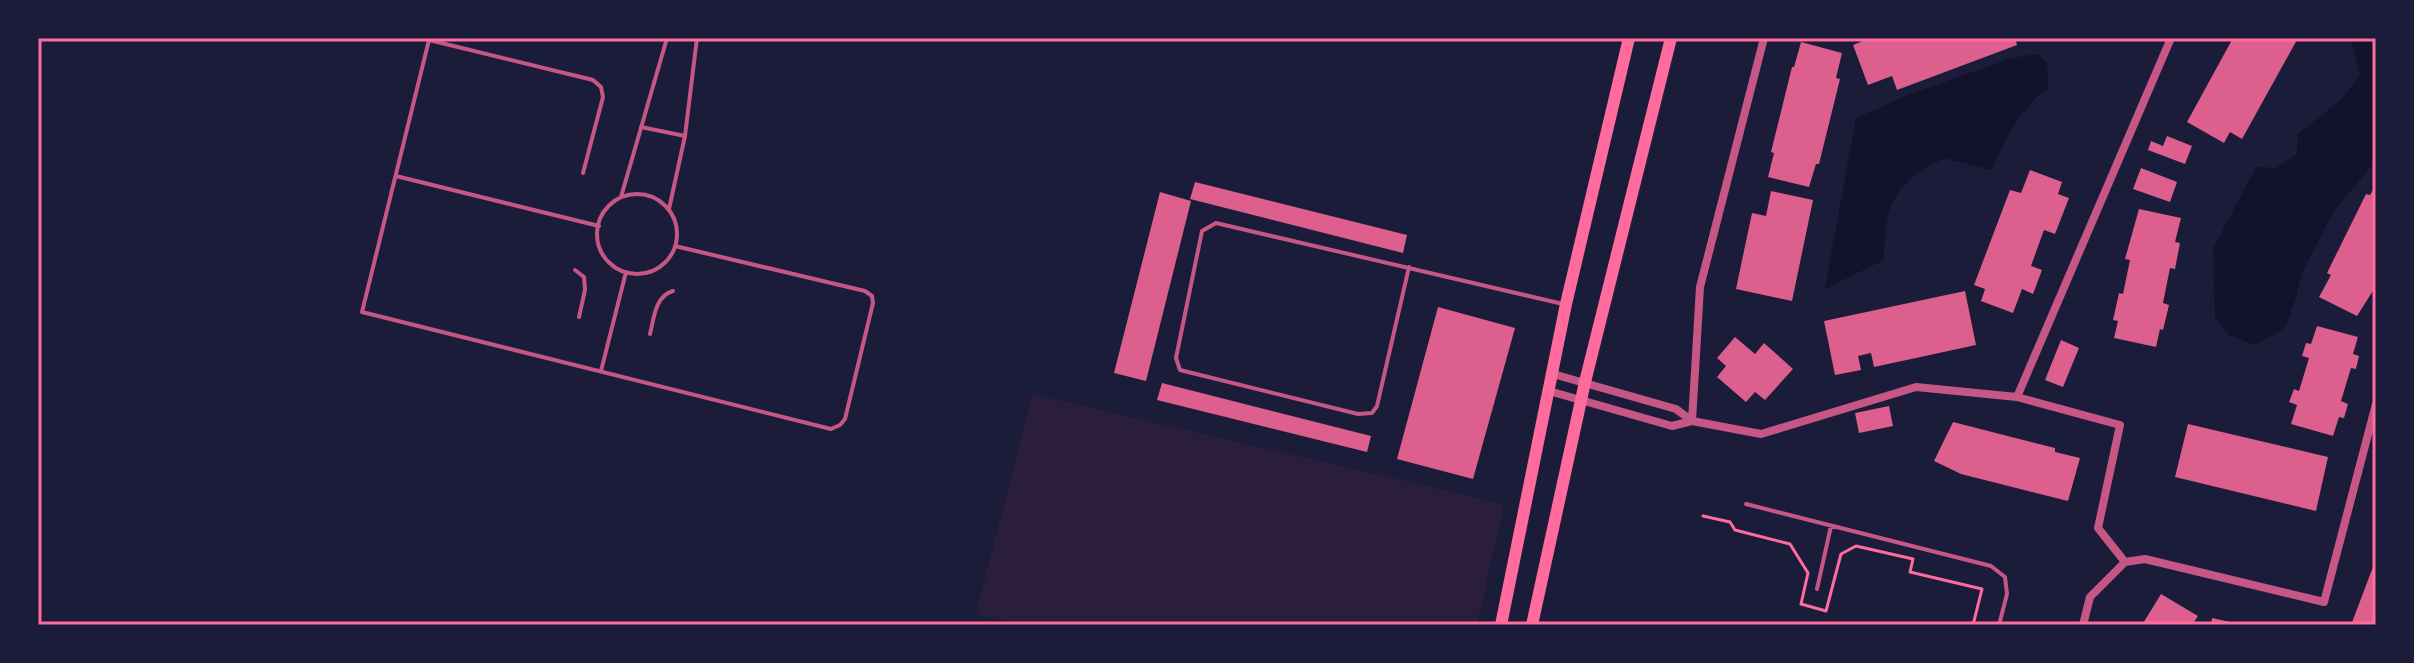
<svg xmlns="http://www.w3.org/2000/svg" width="2414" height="663" font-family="Karla,sans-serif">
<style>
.green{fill:#2a1e3b}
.water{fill:#12122b}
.building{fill:#dd5f8e}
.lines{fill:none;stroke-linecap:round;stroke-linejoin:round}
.path{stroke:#ff6b9d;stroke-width:3}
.service{stroke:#c65784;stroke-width:4}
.minor{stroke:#c65784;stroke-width:8}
.secondary{stroke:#ff6b9d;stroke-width:12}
.neatline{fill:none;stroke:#ff6b9d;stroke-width:3}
</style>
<rect width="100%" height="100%" fill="#1b1b3a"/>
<path class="green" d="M 1032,394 L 1504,504 L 1477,625 L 1024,625 L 976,614 Z"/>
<path class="water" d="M 2351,38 L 2376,38 L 2376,161 L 2333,212 L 2301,275 L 2296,298 L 2285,328 L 2255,345 L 2229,335 L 2215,318 L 2213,249 L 2256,167 L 2276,168 L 2297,154 L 2298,134 L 2342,99 L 2360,75 Z
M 2037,54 L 2047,63 L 2048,88 C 2020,109 2005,139 1992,170 L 1944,158 C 1893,182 1885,206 1884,260 L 1825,289 L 1856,118 L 1908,95 L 2012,58 Z"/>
<path class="building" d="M 1870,38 L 2015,38 L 2017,45 L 1897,90 L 1892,76 L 1868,85 L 1853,45 Z
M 2233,38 L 2298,38 L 2242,139 L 2230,132 L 2224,143 L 2187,122 Z
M 1801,42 L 1842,53 L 1836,78 L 1840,79 L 1819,164 L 1816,164 L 1809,187 L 1768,177 L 1774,153 L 1771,152 L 1792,67 L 1794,67 Z
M 2167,136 L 2192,146 L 2185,164 L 2148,150 L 2151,141 L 2163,146 Z
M 2141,168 L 2177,182 L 2170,202 L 2133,189 Z
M 2030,170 L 2062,182 L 2058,194 L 2069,198 L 2055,234 L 2044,230 L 2031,266 L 2042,270 L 2033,294 L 2022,289 L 2013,313 L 1981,301 L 1985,289 L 1974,285 L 2010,190 L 2021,193 Z
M 1195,182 L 1407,235 L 1403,253 L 1190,199 Z
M 2376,185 L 2376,286 L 2357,316 L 2319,297 L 2331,275 L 2327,273 L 2366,194 L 2370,195 Z
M 1771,191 L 1813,200 L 1792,301 L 1736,289 L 1752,213 L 1766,216 Z
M 1160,192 L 1191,201 L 1146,381 L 1114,373 Z
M 2139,209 L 2181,218 L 2175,242 L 2180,243 L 2175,269 L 2170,268 L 2163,303 L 2169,305 L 2163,330 L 2160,329 L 2156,347 L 2114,338 L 2118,321 L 2113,320 L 2119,293 L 2123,294 L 2130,260 L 2125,259 Z
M 1965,291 L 1976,345 L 1874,367 L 1871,353 L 1858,356 L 1861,370 L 1835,375 L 1824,321 Z
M 1438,307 L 1515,328 L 1473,479 L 1397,459 Z
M 2317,326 L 2358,337 L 2353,354 L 2359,356 L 2356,369 L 2351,368 L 2341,401 L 2348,404 L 2344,418 L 2339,417 L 2333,436 L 2291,424 L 2297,405 L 2289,402 L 2294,389 L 2299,391 L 2309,358 L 2302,356 L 2306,343 L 2311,344 Z
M 1735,337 L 1755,354 L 1764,343 L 1793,369 L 1765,400 L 1755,392 L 1746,402 L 1717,377 L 1726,366 L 1717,358 Z
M 2061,340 L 2079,348 L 2063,387 L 2045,380 Z
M 1162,383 L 1371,436 L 1367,452 L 1157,400 Z
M 1889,406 L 1893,426 L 1859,433 L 1855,413 Z
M 1953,422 L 2055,448 L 2055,452 L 2080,458 L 2068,501 L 1961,474 L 1934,461 Z
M 2188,424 L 2328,457 L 2316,511 L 2175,477 Z
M 2376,559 L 2376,625 L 2351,625 Z
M 2161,594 L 2198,616 L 2192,625 L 2142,625 Z
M 2212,618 L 2239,624 L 2239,625 L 2211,625 Z"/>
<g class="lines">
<path class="path" d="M 1703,516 L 1730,522 L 1735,530 L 1790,544 L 1808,573 L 1801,604 L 1826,611 L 1841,554 L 1856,546 L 1913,559 L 1910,572 L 1982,589 L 1973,625"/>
<path class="service" d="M 641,127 L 685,136
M 583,173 L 603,97 L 601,87 L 593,80 L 429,40 L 362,312 L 831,429 L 840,425 L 845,419 L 873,303 L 872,296 L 865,291 L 675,246
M 396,176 L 599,226
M597 234a40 40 0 1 1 80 0a40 40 0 1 1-80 0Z
M 621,197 L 667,38
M 669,209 L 685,136 L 697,38
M 1409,267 L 1377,406 L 1372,413 L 1358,414 L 1180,370 L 1176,358 L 1202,231 L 1216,223 L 1563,304
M 575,270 L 584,277 L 585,290 L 579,317
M 650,334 C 654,318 655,296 673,291
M 601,371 L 626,272
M 1746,504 L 1991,566 L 2005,577 L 2007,594 L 1999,625
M 1817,589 L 1831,526"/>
<path class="minor" d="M 1553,374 L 1676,409 L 1692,421
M 1549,391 L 1672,426 L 1692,421 L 1761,434 L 1916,387 L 2017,397 L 2120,425 L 2098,528 L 2125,562
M 2017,397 L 2171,38
M 1692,421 L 1700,287 L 1764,38
M 2083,625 L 2090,597 L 2125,562 L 2145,559 L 2324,602 L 2376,404"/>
<path class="secondary" d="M 1501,625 L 1566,304 L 1629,38
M 1532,625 L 1585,382 L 1671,38"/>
</g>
<rect width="2414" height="663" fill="none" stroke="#1b1b3a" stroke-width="80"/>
<rect x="40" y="40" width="2334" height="583" class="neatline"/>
</svg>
